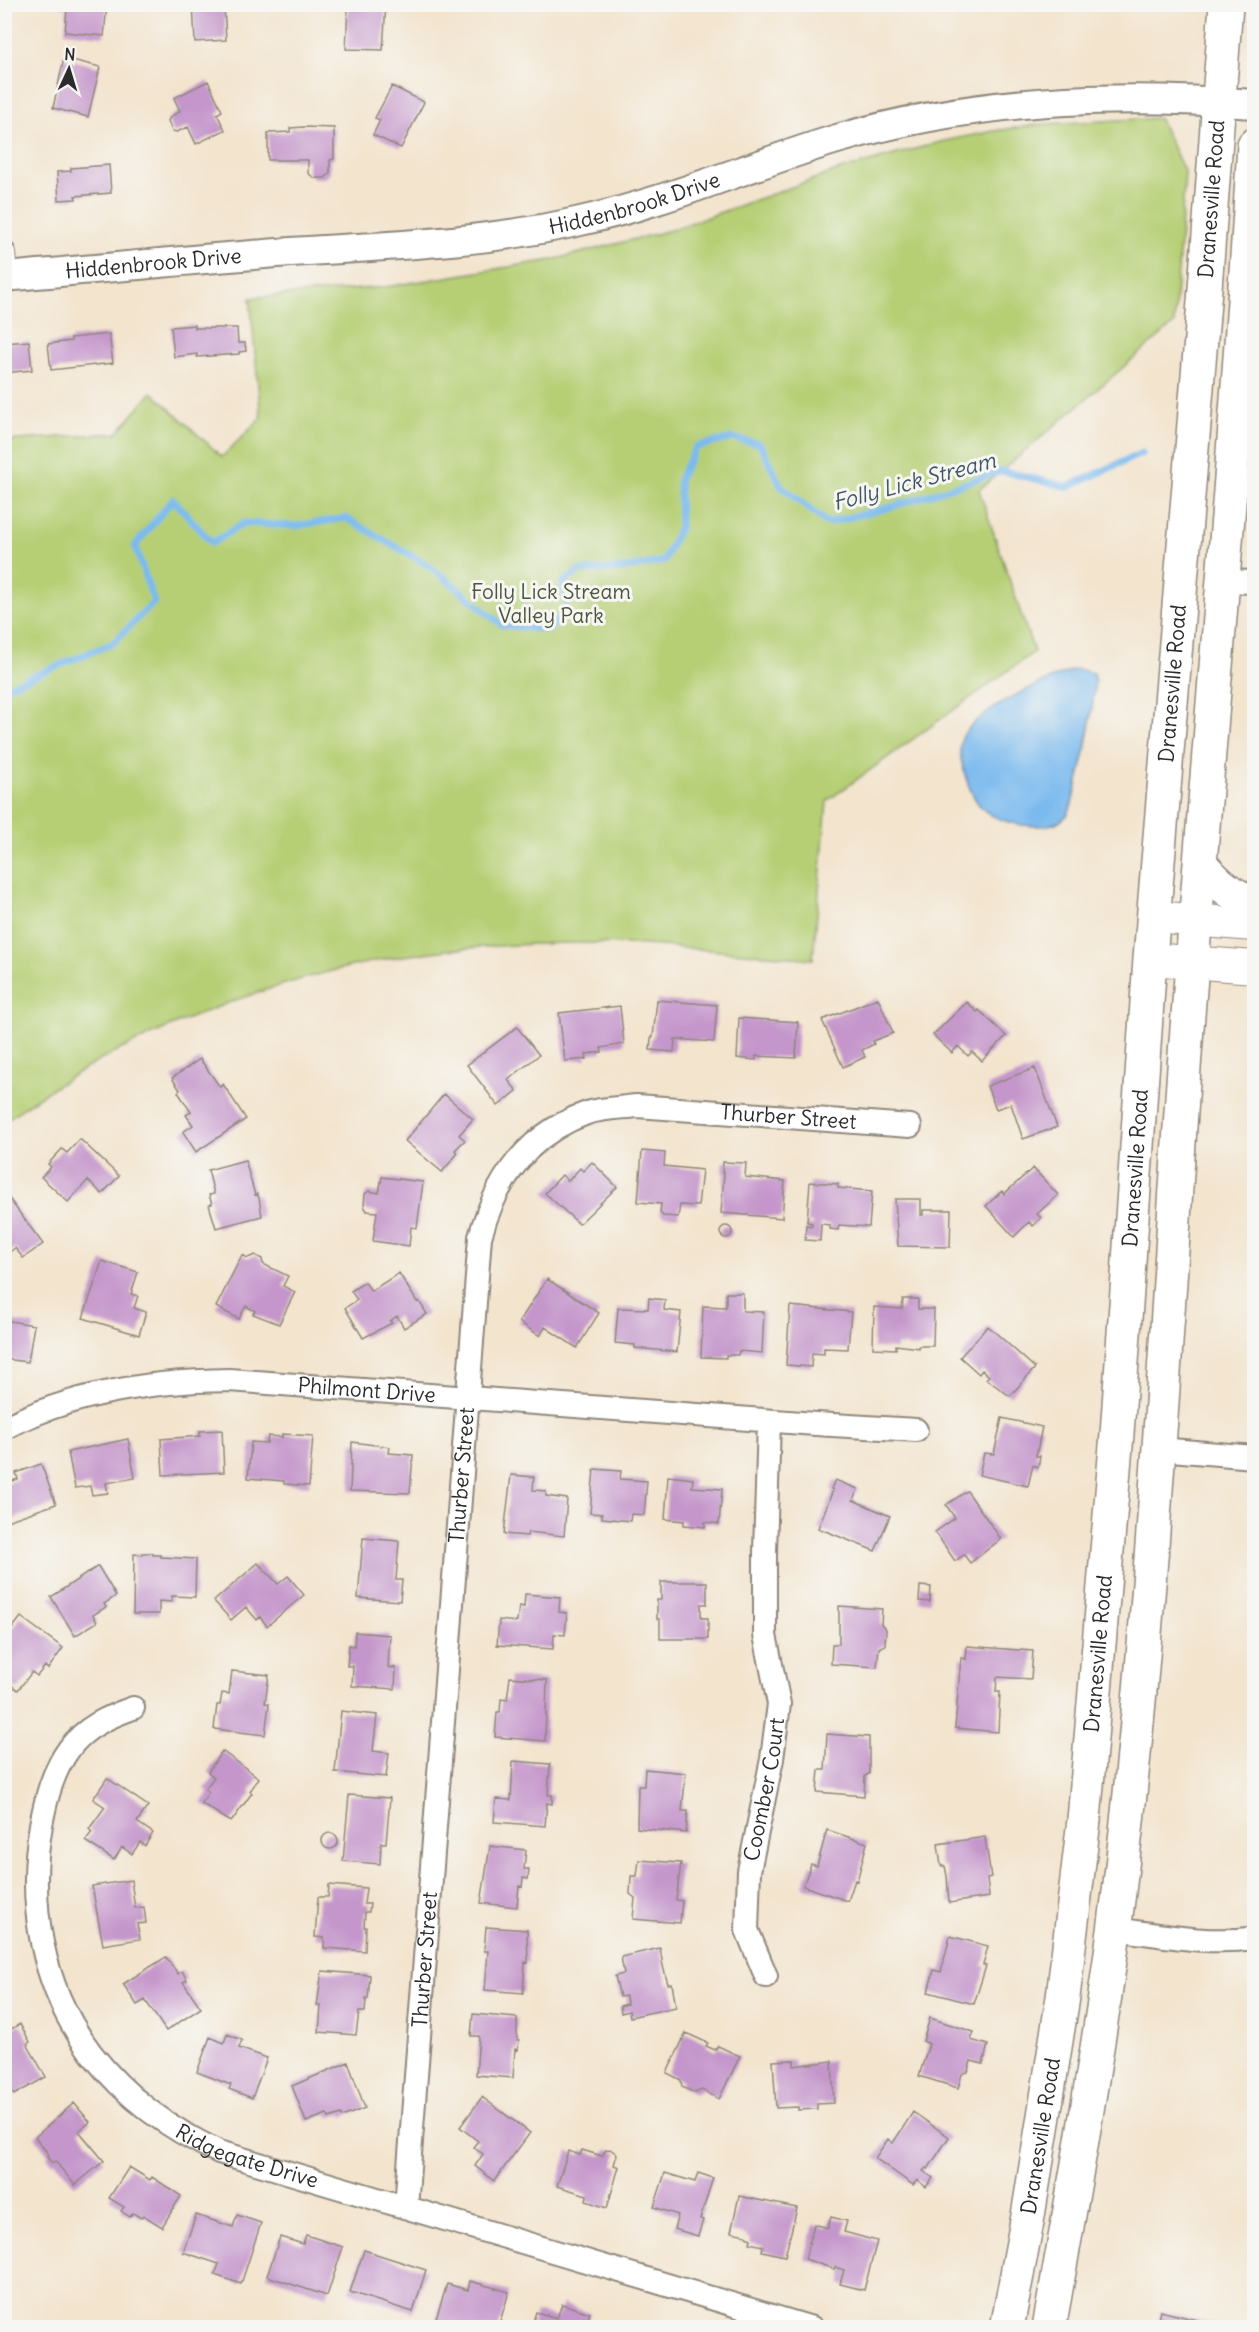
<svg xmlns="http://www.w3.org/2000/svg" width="1259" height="2332" font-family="Delius,sans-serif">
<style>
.green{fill:#b6cf74;stroke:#707d50;stroke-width:1.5}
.water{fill:#7abaee;stroke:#52728c;stroke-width:1.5}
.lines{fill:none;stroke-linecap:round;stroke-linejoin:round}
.stream{stroke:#7abaee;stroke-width:7}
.building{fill:#c496cb}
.minor-casing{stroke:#8f887c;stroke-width:26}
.tertiary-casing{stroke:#8f887c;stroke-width:32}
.secondary-casing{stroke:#8f887c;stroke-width:34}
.primary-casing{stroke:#8f887c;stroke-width:36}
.minor{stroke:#fff;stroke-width:22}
.tertiary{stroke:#fff;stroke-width:28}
.secondary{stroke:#fff;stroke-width:32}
.primary{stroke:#fff;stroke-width:33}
.labels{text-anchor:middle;stroke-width:6;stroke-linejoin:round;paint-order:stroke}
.street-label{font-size:21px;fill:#2b2b2b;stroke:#f6f6f2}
.park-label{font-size:21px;fill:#4e543d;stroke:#f6f6f2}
.water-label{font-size:22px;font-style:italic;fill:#435666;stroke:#f6f6f2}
</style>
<rect width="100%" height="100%" fill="#f6f6f2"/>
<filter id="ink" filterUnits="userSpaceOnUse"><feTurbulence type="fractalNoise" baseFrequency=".0167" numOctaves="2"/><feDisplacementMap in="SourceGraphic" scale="12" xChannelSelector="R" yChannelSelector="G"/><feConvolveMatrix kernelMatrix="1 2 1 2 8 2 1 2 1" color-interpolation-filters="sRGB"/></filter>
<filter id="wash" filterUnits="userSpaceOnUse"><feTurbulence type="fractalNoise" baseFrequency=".008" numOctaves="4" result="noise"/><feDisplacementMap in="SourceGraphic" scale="24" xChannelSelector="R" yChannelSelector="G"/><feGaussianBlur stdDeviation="1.35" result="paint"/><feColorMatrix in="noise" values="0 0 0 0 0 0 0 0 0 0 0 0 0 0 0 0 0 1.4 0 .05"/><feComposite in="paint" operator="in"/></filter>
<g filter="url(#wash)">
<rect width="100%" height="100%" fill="#f3e4ce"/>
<path class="green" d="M 1159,118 L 1185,173 L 1174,324 L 979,490 L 1034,652 L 827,801 L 813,959 C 733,953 652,942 573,943 C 523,944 472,946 423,953 C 282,973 119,1035 5,1121 L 5,441 L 117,433 L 152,392 L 222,457 L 261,418 L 250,298 L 385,287 L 552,260 L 671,230 L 837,171 L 944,141 L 994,131 L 1043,124 Z"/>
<path class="water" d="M 1076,669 L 1093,673 L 1095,681 C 1092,718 1086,753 1076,789 C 1073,797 1072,808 1067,815 C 1052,835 998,825 982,808 C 970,796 954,752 963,736 C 979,708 1046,680 1076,669 Z"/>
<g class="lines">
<path class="stream" d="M 4,688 L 113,643 L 154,602 L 135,546 L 173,499 L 212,543 L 244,523 L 295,526 L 346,518 L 431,567 L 502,625 L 548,630 L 567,610 L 563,583 L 579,571 L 622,569 L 664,561 L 680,526 L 679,479 L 696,447 L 732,438 L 760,444 L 781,486 L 827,523 L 891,507 L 1002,471 L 1068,487 L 1142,453"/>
</g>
<g id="blocks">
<path class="building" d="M 53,4 L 107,4 L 104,36 L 65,32 L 67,8 Z
M 193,4 L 224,4 L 226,40 L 195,42 Z
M 358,4 L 386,4 L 383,50 L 346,49 L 348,6 L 358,7 Z
M 64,58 L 100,67 L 88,117 L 53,108 Z
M 208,81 L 222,111 L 217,114 L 225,130 L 196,144 L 188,127 L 177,132 L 172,131 L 168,121 L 170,117 L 180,111 L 174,98 Z
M 392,86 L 424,102 L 401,148 L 373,135 L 380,120 L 375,118 Z
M 304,127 L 334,128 L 334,159 L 330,160 L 330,173 L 325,178 L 314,178 L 308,173 L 308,160 L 268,160 L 268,133 L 290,132 L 290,128 Z
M 109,165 L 111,193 L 75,196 L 76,199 L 59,200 L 57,172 L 71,171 L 71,168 Z
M 195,325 L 195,328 L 237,328 L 238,343 L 245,343 L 246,351 L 239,352 L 239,354 L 197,357 L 197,354 L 174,357 L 171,327 Z
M 109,334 L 113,363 L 51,370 L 48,344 L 71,341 L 71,338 Z
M 29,341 L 32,370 L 4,373 L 4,343 Z
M 878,998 L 893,1033 L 873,1041 L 874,1044 L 862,1050 L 865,1057 L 843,1067 L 822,1020 Z
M 657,1000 L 717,1005 L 714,1042 L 675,1039 L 674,1052 L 650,1050 L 651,1038 L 653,1037 Z
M 967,1002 L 977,1012 L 979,1010 L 1006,1036 L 982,1061 L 972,1052 L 968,1056 L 958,1046 L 952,1053 L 933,1035 Z
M 620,1006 L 624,1044 L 601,1048 L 602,1052 L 586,1054 L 587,1059 L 565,1061 L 559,1013 Z
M 739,1018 L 798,1022 L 796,1058 L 756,1056 L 756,1060 L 737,1058 Z
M 517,1027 L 539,1055 L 508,1080 L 517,1091 L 498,1106 L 467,1065 Z
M 200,1059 L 220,1087 L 223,1084 L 246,1119 L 196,1152 L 183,1132 L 193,1125 L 186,1115 L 191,1112 L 178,1092 L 180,1090 L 172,1078 Z
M 1035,1068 L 1057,1127 L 1023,1139 L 1011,1104 L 996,1109 L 987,1086 Z
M 444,1094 L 473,1119 L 459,1135 L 465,1140 L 455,1150 L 458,1153 L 442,1172 L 405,1141 Z
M 80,1139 L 119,1176 L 102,1194 L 88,1180 L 68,1202 L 41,1177 L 51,1167 L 48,1164 L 62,1149 L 67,1153 Z
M 642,1151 L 665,1153 L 664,1166 L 702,1170 L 698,1206 L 680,1205 L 678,1217 L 663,1216 L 660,1213 L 661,1204 L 638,1202 Z
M 245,1160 L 255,1195 L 257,1194 L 259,1198 L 262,1216 L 216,1228 L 209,1205 L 212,1204 L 209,1195 L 214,1194 L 208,1170 Z
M 592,1162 L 617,1187 L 579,1224 L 545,1193 L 562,1175 L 568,1181 L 580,1168 L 583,1171 Z
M 723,1162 L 746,1163 L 745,1177 L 785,1181 L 782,1218 L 721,1213 L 724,1173 L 722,1173 Z
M 1033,1168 L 1058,1195 L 1037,1214 L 1041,1218 L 1033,1226 L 1029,1222 L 1014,1237 L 986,1206 L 1002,1191 L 1004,1194 Z
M 382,1177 L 423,1182 L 417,1228 L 411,1227 L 409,1246 L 373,1241 L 377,1212 L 367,1211 L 364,1206 L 365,1194 L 369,1191 L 379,1193 Z
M 810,1182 L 838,1184 L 838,1188 L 872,1191 L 869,1227 L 839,1225 L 838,1230 L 830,1229 L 830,1225 L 821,1224 L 820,1241 L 805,1240 L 806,1225 L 812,1226 L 812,1223 L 807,1222 Z
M 7,1196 L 43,1244 L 23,1258 L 15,1248 L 4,1256 L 4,1197 Z
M 895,1199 L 921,1199 L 921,1215 L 923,1215 L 923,1210 L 951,1210 L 950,1247 L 898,1246 Z
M720 1232a6 6 0 1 1 12 0a6 6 0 1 1-12 0Z
M 242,1255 L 248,1258 L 255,1255 L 262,1259 L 263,1264 L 288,1276 L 283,1286 L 295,1292 L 279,1324 L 253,1314 L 255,1311 L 246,1306 L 239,1319 L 216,1307 Z
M 102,1261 L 138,1272 L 131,1294 L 138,1296 L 134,1308 L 146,1312 L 139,1335 L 83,1318 Z
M 399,1273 L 417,1302 L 419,1301 L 427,1314 L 404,1328 L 397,1316 L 390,1321 L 392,1323 L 363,1338 L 345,1308 L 357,1300 L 351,1291 L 365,1282 L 371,1291 Z
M 547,1279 L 599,1313 L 577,1348 L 545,1327 L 540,1336 L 519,1322 Z
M 726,1293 L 743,1293 L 743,1311 L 764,1312 L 762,1353 L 739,1351 L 738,1355 L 726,1355 L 726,1358 L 701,1357 L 703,1306 L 726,1307 Z
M 649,1298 L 665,1300 L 664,1310 L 681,1312 L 677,1352 L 635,1348 L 635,1345 L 615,1343 L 618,1308 L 648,1309 Z
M 903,1299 L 918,1299 L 918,1309 L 934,1309 L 933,1346 L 919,1346 L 919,1348 L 896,1345 L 896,1349 L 873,1348 L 874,1307 L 902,1309 Z
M 790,1306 L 851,1312 L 848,1349 L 824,1348 L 824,1354 L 812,1353 L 811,1367 L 786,1365 Z
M 4,1320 L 34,1325 L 28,1362 L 4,1359 Z
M 988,1326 L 1035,1368 L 1010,1396 L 986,1379 L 989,1376 L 982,1370 L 979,1374 L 960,1357 Z
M 1002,1418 L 1042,1427 L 1036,1456 L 1040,1456 L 1038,1467 L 1033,1465 L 1028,1486 L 979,1475 L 984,1453 L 994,1454 Z
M 222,1430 L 224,1472 L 163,1475 L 161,1439 L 200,1436 L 200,1431 Z
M 282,1434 L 313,1436 L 309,1486 L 284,1484 L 284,1481 L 248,1478 L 251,1442 L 267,1443 L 268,1436 L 282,1437 Z
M 128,1439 L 135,1478 L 106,1483 L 108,1493 L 92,1495 L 90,1486 L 75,1488 L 68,1452 Z
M 352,1442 L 390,1447 L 389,1453 L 413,1455 L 410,1493 L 350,1491 Z
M 41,1464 L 56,1504 L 4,1522 L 4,1484 L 18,1479 L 16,1473 Z
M 594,1469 L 621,1471 L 620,1479 L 647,1481 L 644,1515 L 631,1514 L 630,1521 L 602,1518 L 602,1514 L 590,1513 Z
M 511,1475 L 534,1477 L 533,1490 L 546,1491 L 546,1496 L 567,1499 L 564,1536 L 528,1532 L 527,1536 L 504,1534 Z
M 668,1476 L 693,1479 L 692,1487 L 722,1489 L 719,1524 L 705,1522 L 705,1527 L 684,1525 L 684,1521 L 665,1519 Z
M 835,1480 L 858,1489 L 853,1500 L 890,1516 L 875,1551 L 818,1528 L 833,1490 L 831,1489 Z
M 967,1491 L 1001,1539 L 970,1563 L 964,1555 L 955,1561 L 935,1532 L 955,1518 L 946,1505 Z
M 363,1538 L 399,1541 L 396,1580 L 402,1580 L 400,1601 L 358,1598 Z
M 142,1553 L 153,1553 L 153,1555 L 160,1555 L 161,1557 L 196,1559 L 195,1597 L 172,1596 L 172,1602 L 159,1601 L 159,1614 L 133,1614 L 134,1554 L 142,1555 Z
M 258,1563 L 278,1584 L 288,1576 L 304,1595 L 267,1626 L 260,1617 L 257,1620 L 246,1607 L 231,1620 L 214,1601 Z
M 98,1566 L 116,1596 L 104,1604 L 106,1607 L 93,1615 L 97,1622 L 75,1636 L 51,1597 Z
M 661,1582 L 707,1582 L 707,1604 L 701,1604 L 701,1618 L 708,1618 L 708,1639 L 660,1639 L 660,1619 L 657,1619 L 657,1600 L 661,1600 Z
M 920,1586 L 931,1587 L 930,1602 L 919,1601 Z
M 525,1594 L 560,1597 L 559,1612 L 567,1613 L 565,1635 L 554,1634 L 553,1649 L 497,1645 L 499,1620 L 517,1622 L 519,1606 L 524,1607 Z
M 839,1606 L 882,1609 L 881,1624 L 886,1629 L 885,1645 L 879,1648 L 877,1667 L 831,1664 L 832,1644 L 839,1644 Z
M 21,1617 L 63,1648 L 48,1669 L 45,1666 L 37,1676 L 32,1672 L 18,1690 L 4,1680 L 4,1639 Z
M 355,1632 L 390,1635 L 388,1667 L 396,1668 L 395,1689 L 352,1686 L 353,1666 L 347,1666 L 349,1645 L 354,1646 Z
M 967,1646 L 1033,1651 L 1031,1679 L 997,1677 L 996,1692 L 1000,1692 L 998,1732 L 955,1728 L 961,1658 L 966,1659 Z
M 232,1671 L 269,1675 L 265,1703 L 269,1704 L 265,1735 L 214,1729 L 217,1705 L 220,1705 L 222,1693 L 229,1694 Z
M 510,1677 L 547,1680 L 545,1741 L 495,1737 L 497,1712 L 500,1712 L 501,1699 L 507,1700 Z
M 341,1711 L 377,1715 L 373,1751 L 389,1753 L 386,1777 L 335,1772 Z
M 827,1734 L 869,1737 L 869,1774 L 865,1776 L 864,1796 L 817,1792 L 819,1770 L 825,1770 Z
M 222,1751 L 259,1778 L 250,1791 L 252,1793 L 231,1822 L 201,1803 L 209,1792 L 205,1789 L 214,1777 L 208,1772 Z
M 513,1761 L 550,1764 L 548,1795 L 552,1795 L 552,1804 L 547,1803 L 545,1826 L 494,1822 L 496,1799 L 511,1800 Z
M 645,1769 L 686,1773 L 682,1811 L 688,1811 L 686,1833 L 637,1828 L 638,1786 L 644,1786 Z
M 107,1778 L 148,1806 L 137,1822 L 153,1833 L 145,1846 L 140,1842 L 132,1854 L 122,1847 L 114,1860 L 85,1841 L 92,1832 L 89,1829 L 105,1807 L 93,1799 Z
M 349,1795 L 390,1798 L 386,1843 L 381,1843 L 380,1864 L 343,1861 Z
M 827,1830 L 867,1843 L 857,1881 L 855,1880 L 848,1901 L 803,1886 L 811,1864 L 817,1866 Z
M322 1841a8 8 0 1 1 16 0a8 8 0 1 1-16 0Z
M 985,1837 L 991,1877 L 987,1878 L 989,1897 L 949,1903 L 947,1876 L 945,1866 L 941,1866 L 938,1844 Z
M 490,1846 L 526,1850 L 524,1869 L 529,1869 L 528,1879 L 523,1878 L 522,1887 L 519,1886 L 517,1907 L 481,1903 Z
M 639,1860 L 681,1863 L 676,1900 L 682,1901 L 680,1923 L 633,1919 L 635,1898 L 630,1894 L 631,1876 L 637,1876 Z
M 131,1880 L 135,1908 L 144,1907 L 146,1923 L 137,1924 L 140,1939 L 103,1945 L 92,1886 Z
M 329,1885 L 366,1888 L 364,1904 L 370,1904 L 369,1912 L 365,1912 L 364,1927 L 366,1927 L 365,1951 L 324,1948 L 324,1938 L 315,1937 L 318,1897 L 328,1897 Z
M 486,1927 L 527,1930 L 528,1963 L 525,1962 L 523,1993 L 485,1990 L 488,1951 L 484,1951 Z
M 950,1936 L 988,1946 L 983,1965 L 986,1966 L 974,2004 L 928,1992 L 934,1970 L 941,1972 Z
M 660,1948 L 663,1966 L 668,1984 L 672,1984 L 676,2007 L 630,2017 L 629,2011 L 621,2013 L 620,2006 L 627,2004 L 626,1996 L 620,1997 L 615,1976 L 624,1974 L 621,1957 Z
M 166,1957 L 178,1974 L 182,1971 L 187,1980 L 183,1982 L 201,2008 L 166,2031 L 145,2000 L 137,2005 L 123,1984 Z
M 322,1971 L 370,1975 L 368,1999 L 366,1999 L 365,2012 L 359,2012 L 356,2035 L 319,2032 L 321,2006 L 317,2006 Z
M 473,2014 L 517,2018 L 517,2040 L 519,2040 L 518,2050 L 515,2049 L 513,2078 L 476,2075 L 479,2036 L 471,2036 Z
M 930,2018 L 974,2032 L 971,2040 L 988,2045 L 983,2064 L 971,2061 L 968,2072 L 962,2074 L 958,2088 L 919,2076 L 929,2044 L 923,2041 Z
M 20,2024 L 30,2042 L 27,2044 L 46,2077 L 14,2095 L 6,2081 L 4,2083 L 4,2028 L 6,2032 Z
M 686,2033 L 708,2043 L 706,2046 L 715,2050 L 718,2046 L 740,2056 L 719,2099 L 702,2090 L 695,2093 L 682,2087 L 681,2080 L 667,2073 Z
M 227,2034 L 242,2040 L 239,2048 L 267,2058 L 252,2098 L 229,2089 L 231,2085 L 197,2072 L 210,2037 L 224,2043 Z
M 794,2060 L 794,2066 L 832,2061 L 834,2103 L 817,2104 L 817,2109 L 798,2110 L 798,2107 L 776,2108 L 773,2061 Z
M 348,2062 L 365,2108 L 342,2117 L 341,2114 L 329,2118 L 327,2114 L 306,2122 L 292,2086 Z
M 482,2097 L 530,2133 L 494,2181 L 475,2166 L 483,2154 L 473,2147 L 478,2141 L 460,2127 Z
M 74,2103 L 90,2122 L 79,2131 L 104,2161 L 75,2185 L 55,2161 L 52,2163 L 47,2157 L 49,2155 L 35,2137 Z
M 913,2112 L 949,2137 L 928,2169 L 926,2168 L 923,2171 L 933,2178 L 926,2187 L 917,2180 L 913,2185 L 875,2158 L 888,2139 L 893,2143 Z
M 610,2149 L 617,2154 L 614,2165 L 619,2167 L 607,2208 L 586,2201 L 587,2195 L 557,2186 L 568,2151 L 580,2155 L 582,2150 L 602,2156 L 606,2150 Z
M 129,2167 L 150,2180 L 152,2177 L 181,2196 L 162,2227 L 143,2215 L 141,2218 L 133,2213 L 130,2217 L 121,2211 L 124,2207 L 109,2198 Z
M 665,2173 L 695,2182 L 698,2173 L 713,2178 L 700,2219 L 703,2220 L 698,2236 L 674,2229 L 678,2215 L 654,2207 Z
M 739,2196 L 797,2208 L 785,2256 L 762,2251 L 763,2246 L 750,2243 L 751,2239 L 746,2237 L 746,2235 L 731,2232 Z
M 196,2215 L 233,2227 L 237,2215 L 261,2223 L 241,2284 L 215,2275 L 219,2264 L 183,2252 Z
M 831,2217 L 847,2221 L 844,2232 L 877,2241 L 864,2290 L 840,2284 L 844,2270 L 835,2267 L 834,2269 L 805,2259 L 814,2224 L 828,2228 Z
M 306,2235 L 343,2247 L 327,2296 L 267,2276 L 280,2237 L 303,2244 Z
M 364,2250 L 426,2270 L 413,2312 L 350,2292 Z
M 470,2281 L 509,2292 L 498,2328 L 449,2328 L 435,2322 L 447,2284 L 468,2290 Z
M 562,2304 L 590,2313 L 585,2328 L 531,2328 L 536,2312 L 557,2318 Z
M 1160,2311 L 1226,2327 L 1226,2328 L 1156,2328 Z"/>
</g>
</g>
<g filter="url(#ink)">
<use href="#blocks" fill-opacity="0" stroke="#8f887c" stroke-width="1.5"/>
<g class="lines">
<g class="minor-casing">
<g id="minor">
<path d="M 4,253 L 6,277"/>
<path d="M 1225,581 L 1254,582"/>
<path id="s1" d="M 4,1428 C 72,1393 154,1381 229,1380 L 816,1424 L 916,1430"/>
<path d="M 1159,1449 L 1254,1457"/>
<path id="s2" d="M 133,1708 C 108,1717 85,1727 69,1749 C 53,1771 46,1798 41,1825 C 27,1904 42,1988 91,2053 C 127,2099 168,2128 219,2152 L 812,2328"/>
<path d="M 1114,1929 C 1160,1935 1209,1945 1254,1938"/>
<path id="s3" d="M 766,1976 L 747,1930 L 749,1871 L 772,1759 L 779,1704 L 765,1635 L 765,1552 L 769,1421"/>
<path id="s4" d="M 406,2207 L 480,1237 C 496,1179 528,1134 587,1113 C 603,1108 620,1108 637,1106 L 910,1126"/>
</g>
</g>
<g class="tertiary-casing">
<g id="tertiary">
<path id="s5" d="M 4,277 C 100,269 195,259 291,252 C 386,246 483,243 576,222 C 665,203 750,165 837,139 C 974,99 1113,93 1254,104"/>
</g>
</g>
<g class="secondary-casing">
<path id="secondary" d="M 1154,917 L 1254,925
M 1150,959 L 1254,967"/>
</g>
<g class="primary-casing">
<g id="primary">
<path d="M 1201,864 C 1215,881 1232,897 1254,902"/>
<path id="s6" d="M 1007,2328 L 1028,2216 L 1063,1997 L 1084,1820 L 1117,1434 L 1150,959 L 1204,302 L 1226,4"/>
<path d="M 1049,2328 C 1075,2183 1101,2038 1119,1892 C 1152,1618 1165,1343 1184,1068 C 1207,760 1236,453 1254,145"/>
</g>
</g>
<use href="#minor" class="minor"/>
<use href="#tertiary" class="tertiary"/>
<use href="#secondary" class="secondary"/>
<use href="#primary" class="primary"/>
</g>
</g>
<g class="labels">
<g class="street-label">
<text dy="7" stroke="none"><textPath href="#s6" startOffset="2140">Dranesville Road</textPath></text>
<text dy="7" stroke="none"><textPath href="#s5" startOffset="636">Hiddenbrook Drive</textPath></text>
<text dy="7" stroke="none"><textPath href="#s5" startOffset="150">Hiddenbrook Drive</textPath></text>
<text dy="7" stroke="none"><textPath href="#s6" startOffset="1654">Dranesville Road</textPath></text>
<text dy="7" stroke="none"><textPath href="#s4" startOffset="1346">Thurber Street</textPath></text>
<text dy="7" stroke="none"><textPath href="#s6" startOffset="1168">Dranesville Road</textPath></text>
<text dy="7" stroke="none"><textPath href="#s1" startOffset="370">Philmont Drive</textPath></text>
<text dy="7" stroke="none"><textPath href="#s4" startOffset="734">Thurber Street</textPath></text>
<text dy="7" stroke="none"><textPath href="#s6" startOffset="681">Dranesville Road</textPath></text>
<text dy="7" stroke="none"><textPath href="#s3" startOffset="192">Coomber Court</textPath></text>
<text dy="7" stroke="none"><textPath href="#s4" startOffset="248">Thurber Street</textPath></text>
<text dy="7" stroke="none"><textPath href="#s6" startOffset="195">Dranesville Road</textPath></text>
<text dy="7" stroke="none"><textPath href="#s2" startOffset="590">Ridgegate Drive</textPath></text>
</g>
<g class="park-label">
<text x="551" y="599">Folly Lick Stream<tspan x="551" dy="24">Valley Park</tspan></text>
</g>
<g class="water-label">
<text transform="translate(914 481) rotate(-15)" y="8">Folly Lick Stream</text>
</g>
</g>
<rect width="1259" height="2332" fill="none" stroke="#f6f6f2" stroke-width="24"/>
<g transform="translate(69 69) rotate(4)" stroke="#f6f6f2" stroke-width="4.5" paint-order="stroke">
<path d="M0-4.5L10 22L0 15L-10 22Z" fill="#2b2b2b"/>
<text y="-9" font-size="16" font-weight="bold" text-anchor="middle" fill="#2b2b2b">N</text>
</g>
</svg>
